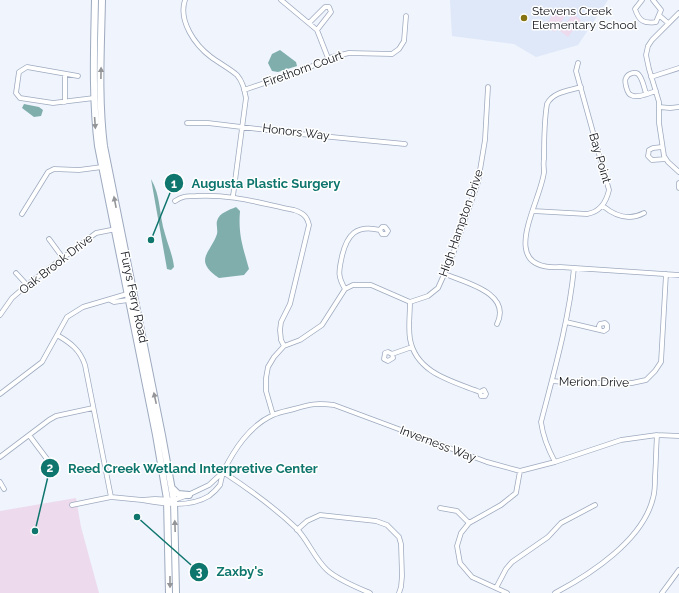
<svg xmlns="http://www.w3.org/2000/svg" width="679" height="593" font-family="Raleway,sans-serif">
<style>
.built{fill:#dee8f9}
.green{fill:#eddaed}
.water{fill:#80aead}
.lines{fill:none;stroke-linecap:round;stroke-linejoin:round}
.street-casing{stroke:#9eaabf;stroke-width:5.5}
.secondary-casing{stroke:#9eaabf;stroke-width:8}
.street{stroke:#fff;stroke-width:4}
.secondary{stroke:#fff;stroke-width:6}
.oneway{fill:#939598}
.poi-dot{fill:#867314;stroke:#fff;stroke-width:1.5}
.labels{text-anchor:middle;stroke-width:3;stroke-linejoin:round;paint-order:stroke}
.poi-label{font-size:12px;fill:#0f131a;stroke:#fff;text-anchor:start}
.street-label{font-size:12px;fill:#0f131a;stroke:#fff}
.leader{fill:none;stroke:#0f766e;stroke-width:1.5}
.callout-dot{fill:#0f766e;stroke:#fff;stroke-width:1.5}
.mark-label{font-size:12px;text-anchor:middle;font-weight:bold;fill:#fff}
.callout-label{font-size:13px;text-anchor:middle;font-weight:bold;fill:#0f766e;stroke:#fff;stroke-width:3;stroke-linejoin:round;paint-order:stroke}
</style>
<rect width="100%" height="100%" fill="#eff4fd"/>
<path class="built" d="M 450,0 L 608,0 L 578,45 L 536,57 L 514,44 L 452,36 Z"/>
<path class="green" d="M 555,10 L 565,16 L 555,32 L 545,27 Z
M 573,14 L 581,20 L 568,37 L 560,31 Z
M 76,498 L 81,527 L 99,593 L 0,593 L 0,511 Z"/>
<path class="water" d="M 280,50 L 296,62 L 297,66 L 278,72 L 272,71 L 268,63 L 272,54 Z
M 24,104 L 39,107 L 43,110 L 41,116 L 34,117 L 22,108 Z
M 151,179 C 161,196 159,215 165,234 C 168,245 173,256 174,267 L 171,270 L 167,269 Z
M 236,207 L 240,211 C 238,235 243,247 249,269 L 244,275 L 219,278 C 193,260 210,254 217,234 C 218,230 216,225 217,221 C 219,213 229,210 236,207 Z"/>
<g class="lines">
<g class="street-casing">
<path id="street" d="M 185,0 C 178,21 195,45 211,57 C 219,63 229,68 237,75 C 243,82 244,89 246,98 L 233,196
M 281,0 L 317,30 L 328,58
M 642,0 L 635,9 C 639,21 644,24 656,22
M 653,0 L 661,10 L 656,22
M 679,13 L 652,40 L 648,46 L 646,55 L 649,69 L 659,102 L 659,123 L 664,156 L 668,162 L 679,172
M 660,16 L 668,23
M 309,23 L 325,7 L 329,7 L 331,12 L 317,30
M 78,76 L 27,67 L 19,72 L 16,93 L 20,98 L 53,103 L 94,98
M 651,77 L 679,68
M 581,87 C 568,91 553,92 547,104 C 544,122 544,141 544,159 C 543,163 544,168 544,172 C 541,202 495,271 560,267 L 679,275
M 244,90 L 308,68 L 332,57 L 349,53 L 392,54 L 399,49 L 404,41 L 406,16
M 646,93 C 644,88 643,80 639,75 C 636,71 628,73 626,78 C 624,81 627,94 631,95 C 637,99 649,93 656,91
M 65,102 L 65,74
M 659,107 L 670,108 L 679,107
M 187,123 L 208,123 L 300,134 L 405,144
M 662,147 L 653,148 L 649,150 L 648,156 L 652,160 L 666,159
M 679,183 L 679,188
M 175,201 C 182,196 187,196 196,196 C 232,194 259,203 294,210 C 303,213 307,216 309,225 L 290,304 L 281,322 L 280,330 L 281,340 L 284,346
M 603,206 C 615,216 629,221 644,213
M 533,211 L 587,214 C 600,212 606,203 609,190 L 576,71 L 578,63
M 22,214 L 48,172 L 54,169 L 79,170 L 102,167
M 49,239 L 63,258
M 16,273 L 27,285
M 445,274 C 466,283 512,293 497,324
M 345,289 C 337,275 339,271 342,256 C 347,235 356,224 380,230 L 382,234 L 386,234 L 388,231 L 385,227 L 382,227 L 380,230
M 110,300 L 114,302 L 128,300
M 410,302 C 410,314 408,327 410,339 C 416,373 452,381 480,392 L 481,396 L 485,396 L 486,394 L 484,390 L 480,392
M 0,315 L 12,298 L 27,285 L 96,233 L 116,229
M 566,322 L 604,331 L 607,329 L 607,325 L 605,323 L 600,324 L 599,326 L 600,330
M 57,335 C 71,343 80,350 85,365 L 111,497
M 392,354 L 393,358 L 388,361 L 384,359 L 385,353 L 388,352 L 392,354 L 412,347
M 552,381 L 577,383 L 632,383 L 646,380 L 655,371 L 661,362 L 666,274
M 0,394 L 42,362 L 67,317 L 83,307 L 127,294
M 273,415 L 266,391 L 266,378 L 268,367 L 274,357 L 284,346 L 300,340 L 322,325 L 345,289 L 353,285 L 371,285 L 410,302 L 428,296 L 438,288 L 452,257 L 478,182 L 485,140 L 488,87
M 29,435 L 50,463
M 0,457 L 49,420 L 56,416 L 93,408
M 555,462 C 548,449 543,437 541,422 C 554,372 569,320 574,268
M 223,472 L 220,485 C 217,489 213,493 209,496 C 189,508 164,504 142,500 L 155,499 L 174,500 L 188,495 L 209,485 Z
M 0,482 L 4,489
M 72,505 L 111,497 L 142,500
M 440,508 L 457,511 L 469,523
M 297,530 L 307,521 L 320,515 L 376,521 L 387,525 L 399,537 L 401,544 L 402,576 L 401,587 L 399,593
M 496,588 L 506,569 L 512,562 L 548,537 L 561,523 L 595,505
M 370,593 C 356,587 338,580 327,570 C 314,558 308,540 296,528 C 273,506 249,489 223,472 C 234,450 249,426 273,415 C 280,412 287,411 294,409 C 311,404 316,403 334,405 L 487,462 L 520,471 L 555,462 L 621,440 L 657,435 L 679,436
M 507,593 L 472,577 L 460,563 L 457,546 L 461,533 L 469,523 L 501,505 L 516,493 L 520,471
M 555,593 C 591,574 643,540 653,498 C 655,492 655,484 655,477 C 656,463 656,449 657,435
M 662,593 L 679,570"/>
</g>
<g class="secondary-casing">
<path id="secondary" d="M 95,0 C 94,49 92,98 98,146 L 156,435 L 167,499 L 169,593
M 102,0 C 101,49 98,98 104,146 L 162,435 L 174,501 L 176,593
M 172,488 L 178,494 L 189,495"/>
</g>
<use href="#street" class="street"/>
<use href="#secondary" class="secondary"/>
</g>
<defs><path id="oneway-solid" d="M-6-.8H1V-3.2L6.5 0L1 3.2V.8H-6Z"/></defs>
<g class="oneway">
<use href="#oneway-solid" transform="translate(101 73) rotate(-89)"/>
<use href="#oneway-solid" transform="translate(95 123) rotate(86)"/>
<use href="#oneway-solid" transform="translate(115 202) rotate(-101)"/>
<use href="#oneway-solid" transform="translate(155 398) rotate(-102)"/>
<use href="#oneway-solid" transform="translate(175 526) rotate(-92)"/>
<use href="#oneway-solid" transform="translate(170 582) rotate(90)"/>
</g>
<circle class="poi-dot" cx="524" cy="18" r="4"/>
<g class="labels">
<g class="poi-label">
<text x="532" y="15">Stevens Creek<tspan x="532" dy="14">Elementary School</tspan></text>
</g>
<g class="street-label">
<text transform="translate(303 69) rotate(-20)" y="4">Firethorn Court</text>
<text transform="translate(296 132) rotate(7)" y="4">Honors Way</text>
<text transform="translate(600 158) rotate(74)" y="4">Bay Point</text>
<text transform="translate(461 223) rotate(-71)" y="4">High Hampton Drive</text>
<text transform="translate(56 264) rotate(-38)" y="4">Oak Brook Drive</text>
<text transform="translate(134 297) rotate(78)" y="4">Furys Ferry Road</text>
<text transform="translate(594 382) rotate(1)" y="4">Merion Drive</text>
<text transform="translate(438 444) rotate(21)" y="4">Inverness Way</text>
</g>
</g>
<path class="leader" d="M151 240L174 183M35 531L50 468M137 517L199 572"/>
<g class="callout-dot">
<circle cx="151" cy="240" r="4"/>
<circle cx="35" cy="531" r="4"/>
<circle cx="137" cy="517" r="4"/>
<circle cx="174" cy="183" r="10"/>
<circle cx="50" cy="468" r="10"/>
<circle cx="199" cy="572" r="10"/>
</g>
<g class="mark-label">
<text x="174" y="188">1</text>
<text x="50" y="472">2</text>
<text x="199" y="576">3</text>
</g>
<g class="callout-label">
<text x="266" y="188">Augusta Plastic Surgery</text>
<text x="193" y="473">Reed Creek Wetland Interpretive Center</text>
<text x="240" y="576">Zaxby's</text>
</g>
</svg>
